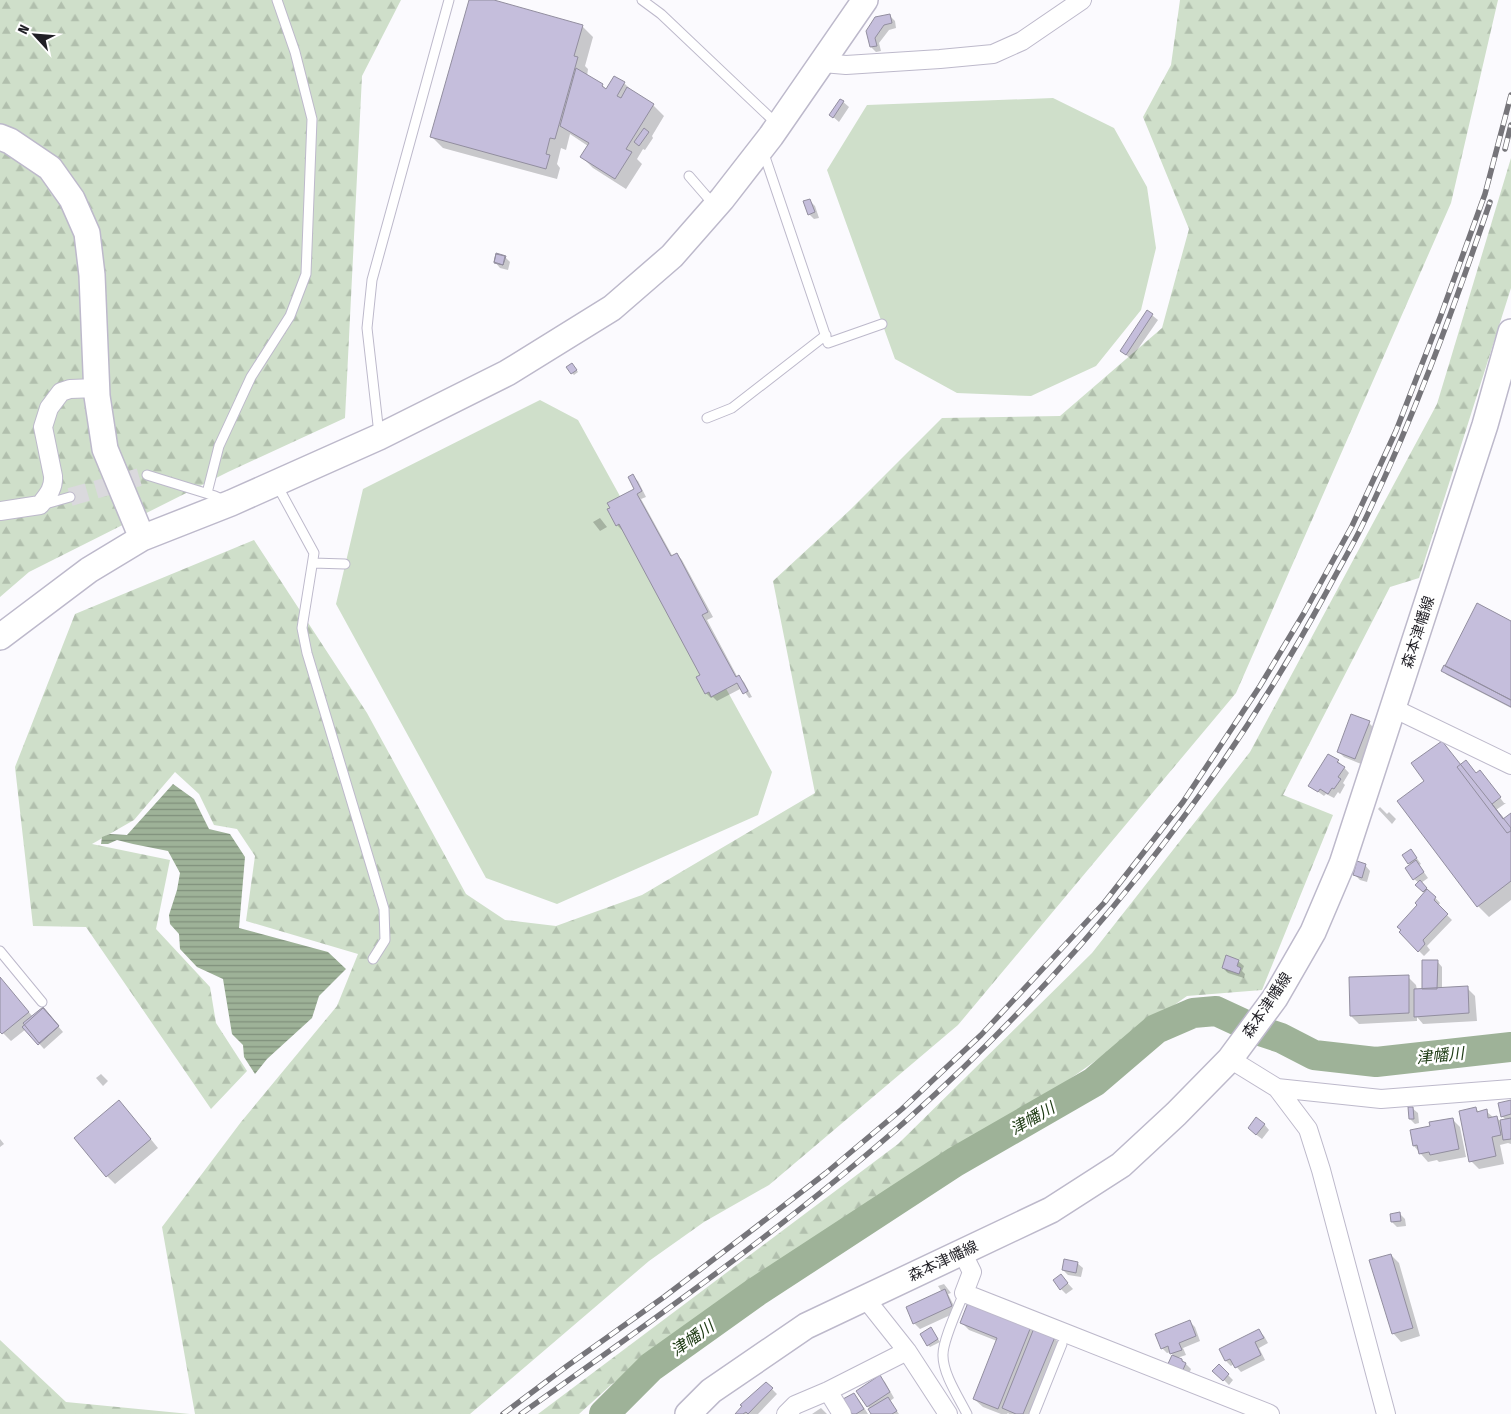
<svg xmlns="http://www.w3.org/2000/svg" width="1511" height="1414" font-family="'Fira Sans Condensed','Noto Sans JP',sans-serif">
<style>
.forest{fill:url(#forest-firs)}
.pitch{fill:#cfdfca}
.water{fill:url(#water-rules)}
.shadow{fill:#0003}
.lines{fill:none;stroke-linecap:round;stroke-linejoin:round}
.river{stroke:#9eb298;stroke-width:30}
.building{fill:#c5bedc;stroke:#928e9f}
.street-tunnel{stroke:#dad9dd;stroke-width:18;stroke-dasharray:18 9;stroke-linecap:butt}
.lane-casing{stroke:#bdb9cb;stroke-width:11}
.street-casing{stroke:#bdb9cb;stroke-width:20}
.secondary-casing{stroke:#bdb9cb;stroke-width:28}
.lane{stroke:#fff;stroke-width:9}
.street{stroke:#fff;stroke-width:18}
.secondary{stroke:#fff;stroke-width:25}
.rail-casing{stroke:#76757a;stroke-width:5.5}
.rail{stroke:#fff;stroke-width:4;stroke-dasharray:11;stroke-linecap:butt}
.labels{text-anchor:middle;stroke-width:5;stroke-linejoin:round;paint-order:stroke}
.street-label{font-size:15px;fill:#201f25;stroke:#fff}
.water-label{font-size:16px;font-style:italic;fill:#203d16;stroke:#fff}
</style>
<defs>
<pattern id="forest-firs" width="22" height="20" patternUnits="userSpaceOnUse" patternTransform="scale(1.25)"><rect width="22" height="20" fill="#cfdfca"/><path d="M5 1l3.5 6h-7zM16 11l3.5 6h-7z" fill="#b1bfad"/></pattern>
<pattern id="water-rules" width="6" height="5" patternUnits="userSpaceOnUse" patternTransform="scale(1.25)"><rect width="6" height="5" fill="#9eb298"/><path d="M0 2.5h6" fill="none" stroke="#80907c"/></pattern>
</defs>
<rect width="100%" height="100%" fill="#fbfafe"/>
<path class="forest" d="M 0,0 L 401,0 L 362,76 L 345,418 L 228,472 L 29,572 L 0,597 Z
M 1180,0 L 1498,0 L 1451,203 L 1236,693 L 958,1025 L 769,1185 L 704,1222 L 649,1261 L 470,1414 L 195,1414 L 162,1227 L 241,1122 L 337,1006 L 358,954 L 246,921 L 255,856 L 237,829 L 214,825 L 199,794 L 175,772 L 134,820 L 92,844 L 170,860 L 156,929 L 210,987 L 216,1023 L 247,1071 L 211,1109 L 86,927 L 33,926 L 15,767 L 75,614 L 254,540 L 367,713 L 466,894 L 505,920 L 556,926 L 642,895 L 815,793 L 773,581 L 850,510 L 942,418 L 1060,416 L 1162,328 L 1189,229 L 1143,117 L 1171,65 Z
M 1511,158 L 1511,288 L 1419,578 L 1390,587 L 1283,795 L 1333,815 L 1262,990 L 1187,996 L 1067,1081 L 809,1246 L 612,1384 L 579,1414 L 538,1414 L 898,1144 L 1092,953 L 1250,752 L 1437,404 Z
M 0,1340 L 66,1402 L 190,1414 L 0,1414 Z"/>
<path class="pitch" d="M 1053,98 L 1114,128 L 1147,187 L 1156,248 L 1141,310 L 1096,366 L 1031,396 L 957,393 L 895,359 L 827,170 L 867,105 Z
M 540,400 L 578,420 L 772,772 L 758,815 L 557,904 L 486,878 L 336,604 L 363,489 Z"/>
<path class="water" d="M 173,784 L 194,799 L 209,829 L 230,834 L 245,857 L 239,928 L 328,952 L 346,969 L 319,996 L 312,1018 L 267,1059 L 255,1074 L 244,1057 L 243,1045 L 232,1034 L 223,979 L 197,967 L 180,949 L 179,934 L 170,924 L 169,915 L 177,890 L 180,873 L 168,851 L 133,844 L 117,840 L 108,844 L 101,844 L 102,837 L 110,834 L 127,835 Z"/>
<path class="shadow" d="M 470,0 L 489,0 L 582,26 L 593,37 L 585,66 L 588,69 L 587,76 L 602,85 L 607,90 L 624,83 L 634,93 L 653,105 L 664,116 L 652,136 L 653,138 L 645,150 L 643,149 L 637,159 L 642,164 L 626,189 L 593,168 L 582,157 L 588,146 L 570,134 L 566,150 L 561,148 L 557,164 L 560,168 L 557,179 L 443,148 L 432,137 Z
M 890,16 L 895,21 L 896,28 L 889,30 L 879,43 L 881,51 L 876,52 L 871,47 L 867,32 Z
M 841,100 L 849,107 L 839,122 L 831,115 Z
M 809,200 L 815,206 L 819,218 L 814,219 L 809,214 Z
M 505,257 L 510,262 L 508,270 L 500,268 L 495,262 Z
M 1148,312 L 1158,320 L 1131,359 L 1121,351 Z
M 574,366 L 578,372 L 574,375 L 572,373 Z
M 632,476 L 638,481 L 646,497 L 641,499 L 673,557 L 677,554 L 682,560 L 713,617 L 707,620 L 738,678 L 739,677 L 744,682 L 752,697 L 749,698 L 742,688 L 717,701 L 713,697 L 711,698 L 706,693 L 702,675 L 624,529 L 622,530 L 617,525 L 636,489 Z
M 600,518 L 607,527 L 600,531 L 593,522 Z
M 1511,622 L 1511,708 L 1447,675 L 1442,670 Z
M 1369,723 L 1374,728 L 1361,764 L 1344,757 L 1339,752 Z
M 1441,743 L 1461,765 L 1477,774 L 1480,771 L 1484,775 L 1483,775 L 1504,803 L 1506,803 L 1496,810 L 1504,820 L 1511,814 L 1511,900 L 1489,917 L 1478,906 L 1425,781 Z
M 1338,761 L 1349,773 L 1343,783 L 1345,785 L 1340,794 L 1338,792 L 1334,798 L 1326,794 L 1324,796 L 1310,786 Z
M 1380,807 L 1387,814 L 1389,812 L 1396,819 L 1392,824 L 1378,809 Z
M 1411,850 L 1421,864 L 1419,865 L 1428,878 L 1421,883 L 1440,903 L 1438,906 L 1452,920 L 1427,946 L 1430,950 L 1424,956 L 1400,932 L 1425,893 L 1417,885 L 1419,883 L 1414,879 L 1411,865 L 1409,863 Z
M 1365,865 L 1370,871 L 1367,882 L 1360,880 L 1354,874 Z
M 1238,961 L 1244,966 L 1242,971 L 1245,974 L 1244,978 L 1228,973 L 1223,968 Z
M 1437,961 L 1442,967 L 1442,989 L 1467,988 L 1475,996 L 1477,1021 L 1423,1024 L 1417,1017 L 1417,1021 L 1359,1024 L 1351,1016 L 1408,977 L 1416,985 L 1417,990 L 1423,990 Z
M 0,978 L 33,1017 L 43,1008 L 63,1032 L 44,1049 L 26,1029 L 11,1041 L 0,1030 Z
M 101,1074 L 108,1081 L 103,1086 L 96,1078 Z
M 1511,1101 L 1511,1144 L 1508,1143 L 1500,1145 L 1504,1164 L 1479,1169 L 1471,1161 L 1476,1109 L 1479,1112 L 1486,1111 L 1494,1118 L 1497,1118 L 1500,1121 L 1506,1120 L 1502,1116 Z
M 1412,1108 L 1418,1113 L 1419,1123 L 1415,1124 L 1410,1119 Z
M 127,1110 L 158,1148 L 115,1184 L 107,1176 Z
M 1452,1119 L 1460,1127 L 1466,1157 L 1439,1162 L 1437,1160 L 1428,1162 L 1414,1146 L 1431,1127 Z
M 1264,1124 L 1269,1130 L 1262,1139 L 1254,1133 Z
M 0,1139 L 4,1144 L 0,1147 Z
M 1400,1214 L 1405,1219 L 1406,1226 L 1397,1227 L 1392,1222 Z
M 1391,1255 L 1399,1263 L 1420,1336 L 1401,1342 L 1393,1333 Z
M 1077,1263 L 1083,1268 L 1081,1277 L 1068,1275 L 1063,1270 Z
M 1061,1276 L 1073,1289 L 1066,1294 L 1061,1289 Z
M 944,1284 L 951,1293 L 948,1294 L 957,1312 L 920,1329 L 914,1323 L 907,1308 L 942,1292 L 938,1286 Z
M 970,1301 L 1054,1338 L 1062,1346 L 1034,1414 L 1009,1414 L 1008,1413 L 1007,1414 L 1001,1414 L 983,1407 L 974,1399 L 997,1341 L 969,1330 L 961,1322 Z
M 1190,1322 L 1195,1327 L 1200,1341 L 1183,1348 L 1186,1355 L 1177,1358 L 1182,1360 L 1191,1369 L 1188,1376 L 1169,1365 L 1173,1355 L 1171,1352 L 1167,1353 L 1162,1348 Z
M 933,1331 L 940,1342 L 930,1347 L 928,1345 Z
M 1259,1331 L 1264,1336 L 1268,1343 L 1259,1348 L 1265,1360 L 1241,1372 L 1234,1364 L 1231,1366 L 1226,1361 L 1221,1350 Z
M 1219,1366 L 1233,1380 L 1229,1385 L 1214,1370 Z
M 879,1377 L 885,1382 L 894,1398 L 890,1401 L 899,1414 L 872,1414 L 868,1406 Z
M 766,1383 L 777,1394 L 758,1414 L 737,1414 Z
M 854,1395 L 859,1400 L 868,1414 L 853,1414 Z
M 821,1408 L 827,1414 L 812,1414 Z"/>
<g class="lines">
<path class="river" d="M 604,1414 L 651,1367 L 756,1292 L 955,1162 L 1094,1082 L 1156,1029 L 1193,1013 L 1216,1011 L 1257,1030 L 1281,1038 L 1314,1055 L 1376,1062 L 1511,1047"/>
</g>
<path class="building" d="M 469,0 L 494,0 L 583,25 L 574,56 L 578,57 L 555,139 L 550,138 L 546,154 L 550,155 L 546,169 L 430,137 Z
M 890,14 L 892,23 L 884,25 L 875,38 L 877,46 L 870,47 L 866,31 L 875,17 Z
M 576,68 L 603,84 L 602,86 L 606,89 L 614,76 L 625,82 L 617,96 L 621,98 L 627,87 L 654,104 L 626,149 L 632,152 L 615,179 L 580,157 L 589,143 L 560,126 Z
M 840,99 L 844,101 L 833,118 L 829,115 Z
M 644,128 L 649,132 L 639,146 L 634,142 Z
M 810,199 L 815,212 L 808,215 L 803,201 Z
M 496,253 L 506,256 L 503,265 L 494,263 Z
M 496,254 L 505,256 L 503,265 L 494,262 Z
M 1147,310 L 1153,314 L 1126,355 L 1120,351 Z
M 572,363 L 577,370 L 571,374 L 566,367 Z
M 633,474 L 642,491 L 637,494 L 671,556 L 677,553 L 708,612 L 702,615 L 736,677 L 739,675 L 748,691 L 743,694 L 737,683 L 711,697 L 709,692 L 705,694 L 696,677 L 700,675 L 619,524 L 616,526 L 607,509 L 610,508 L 607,503 L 634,489 L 628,477 Z
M 1477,603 L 1511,621 L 1511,700 L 1445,666 Z
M 1444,665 L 1511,700 L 1511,707 L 1441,671 Z
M 1351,714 L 1370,721 L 1355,759 L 1337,752 Z
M 1442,741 L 1511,828 L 1511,881 L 1477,907 L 1397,801 L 1424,781 L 1411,763 Z
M 1328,754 L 1339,760 L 1337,762 L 1345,767 L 1338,777 L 1341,779 L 1334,789 L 1332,788 L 1328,794 L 1320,789 L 1318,792 L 1308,786 Z
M 1466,760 L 1476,773 L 1480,770 L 1501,797 L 1492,804 L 1503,819 L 1511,813 L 1511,831 L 1507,833 L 1457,767 Z
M 1411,849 L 1417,858 L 1408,864 L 1402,855 Z
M 1416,860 L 1424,872 L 1413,880 L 1405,868 Z
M 1357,861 L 1366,864 L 1362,878 L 1353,875 Z
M 1420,880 L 1427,888 L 1423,892 L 1415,885 Z
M 1427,889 L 1436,897 L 1434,900 L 1448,914 L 1423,940 L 1425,944 L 1418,952 L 1399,932 L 1401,930 L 1397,927 L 1417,905 L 1415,903 Z
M 1226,955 L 1239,960 L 1237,966 L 1241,968 L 1239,974 L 1222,968 Z
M 1422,960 L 1438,960 L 1437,989 L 1422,989 Z
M 1409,975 L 1409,1013 L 1350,1016 L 1349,977 Z
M 0,977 L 29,1012 L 2,1034 L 0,1032 Z
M 1468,986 L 1469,1013 L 1414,1017 L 1414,989 Z
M 43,1007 L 59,1026 L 39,1043 L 23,1023 Z
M 43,1008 L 59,1026 L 38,1045 L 22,1027 Z
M 119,1100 L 151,1139 L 106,1177 L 74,1138 Z
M 1511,1100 L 1511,1114 L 1501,1117 L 1498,1103 Z
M 1408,1107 L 1413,1107 L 1414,1119 L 1409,1119 Z
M 1476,1107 L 1477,1112 L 1487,1109 L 1488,1118 L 1497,1116 L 1501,1135 L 1492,1137 L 1496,1156 L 1469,1162 L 1459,1111 Z
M 1256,1117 L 1265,1124 L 1256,1135 L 1248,1128 Z
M 1453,1118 L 1459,1149 L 1430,1155 L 1429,1152 L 1419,1154 L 1417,1145 L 1413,1146 L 1410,1130 L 1430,1126 L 1429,1122 Z
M 1511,1118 L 1511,1139 L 1503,1140 L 1500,1120 Z
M 1400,1212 L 1401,1221 L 1391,1222 L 1390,1214 Z
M 1391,1254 L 1413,1328 L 1392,1334 L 1369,1260 Z
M 1064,1259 L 1078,1262 L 1076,1273 L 1062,1270 Z
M 1061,1274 L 1068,1283 L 1060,1290 L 1053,1280 Z
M 945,1289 L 952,1306 L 913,1324 L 906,1307 Z
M 969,1300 L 1032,1324 L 998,1409 L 973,1399 L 997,1338 L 960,1323 Z
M 1190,1320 L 1196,1336 L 1179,1343 L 1182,1350 L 1170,1354 L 1168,1346 L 1161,1349 L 1155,1334 Z
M 931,1327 L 938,1339 L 927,1346 L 920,1334 Z
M 1034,1328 L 1055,1337 L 1023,1414 L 1016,1414 L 1002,1408 Z
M 1259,1329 L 1264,1338 L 1255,1342 L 1261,1355 L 1235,1368 L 1230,1359 L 1225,1361 L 1219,1349 Z
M 1172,1355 L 1182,1359 L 1182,1361 L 1186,1363 L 1182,1372 L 1167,1366 Z
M 1219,1364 L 1229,1374 L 1223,1381 L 1212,1371 Z
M 880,1375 L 890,1392 L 867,1407 L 856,1391 Z
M 766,1382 L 773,1388 L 748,1414 L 746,1412 L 743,1414 L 735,1414 L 742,1406 L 740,1405 Z
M 854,1393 L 864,1409 L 856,1414 L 852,1414 L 843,1399 Z
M 888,1397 L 897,1411 L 892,1414 L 871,1414 L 868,1409 Z"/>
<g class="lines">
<path class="street-tunnel" d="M 70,497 L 147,475"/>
<g class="lane-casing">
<path id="lane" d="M 642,0 L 661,14 L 778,125
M 763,151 L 828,343 L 882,324
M 689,176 L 715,206
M 707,418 L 732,408 L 826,335
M 379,434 L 367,328 L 372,280 L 449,0
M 147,475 L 215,496 L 226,501
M 277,485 L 314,553 L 302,628 L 307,653 L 384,909 L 385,940 L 373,959
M 207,493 L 219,446 L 251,377 L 290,316 L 306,274 L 312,119 L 295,52 L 277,0
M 42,505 L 70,497
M 313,563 L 345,564
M 0,951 L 42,1002
M 964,1293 C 958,1308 942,1342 943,1356 C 943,1374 959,1398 967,1414
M 1034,1414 L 1062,1344"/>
</g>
<g class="street-casing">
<path id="street" d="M 823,63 L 846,65 L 940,59 L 993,54 L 1022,41 L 1082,0
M 0,511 L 40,505 C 47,496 54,489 53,476 L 43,427 L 49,408 L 61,392 L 70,389 L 97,388
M 1393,708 L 1511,765
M 1230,1059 L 1277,1088 L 1308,1129 L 1321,1170 L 1386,1414
M 1277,1088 L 1381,1099 L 1511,1089
M 962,1252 L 972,1272 L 964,1293 L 1270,1414
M 865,1298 L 907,1351 L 948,1414
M 828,1391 L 842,1414
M 786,1414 L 795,1405 L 828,1391 L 907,1351"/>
</g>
<g class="secondary-casing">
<path id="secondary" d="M 0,137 L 10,141 L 50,168 L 72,199 L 87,233 L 92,275 L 97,396 L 105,449 L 142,538
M 0,637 L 89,570 L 142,538 L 231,503 L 379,437 L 507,373 L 612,308 L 672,256 L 722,199 L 771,136 L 865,0
M 688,1414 L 711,1391 L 806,1326 L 1051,1210 L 1121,1165 L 1176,1114 L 1230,1059 L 1275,998 L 1313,932 L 1342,864 L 1485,425 L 1511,332"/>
</g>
<use href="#lane" class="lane"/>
<use href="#street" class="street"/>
<use href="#secondary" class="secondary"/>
<g class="rail-casing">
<path id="rail" d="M 1505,149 L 1511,125
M 503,1414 L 567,1366 L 664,1297 L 756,1227 L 826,1173 L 902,1109 L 981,1035 L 1104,903 L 1183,802 L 1260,686 L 1304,613 L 1352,526 L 1396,431 L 1441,315 L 1485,194 L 1511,95
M 521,1414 C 653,1320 786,1227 908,1119 C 1076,969 1220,790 1327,591 C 1338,570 1350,550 1361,528 C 1412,423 1452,313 1490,202"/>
</g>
<use href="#rail" class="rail"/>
</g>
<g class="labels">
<g class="street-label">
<text transform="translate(1418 632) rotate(-72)" y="5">森本津幡線</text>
<text transform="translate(1267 1005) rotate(-56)" y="5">森本津幡線</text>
<text transform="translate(943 1261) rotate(-25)" y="5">森本津幡線</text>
</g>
<g class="water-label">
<text transform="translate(1440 1055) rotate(-6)" y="6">津幡川</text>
<text transform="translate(1032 1118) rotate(-30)" y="6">津幡川</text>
<text transform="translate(692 1338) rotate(-35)" y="6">津幡川</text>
</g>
</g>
<g transform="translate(35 35) rotate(296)" stroke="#ffffff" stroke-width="4" paint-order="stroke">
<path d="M0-4L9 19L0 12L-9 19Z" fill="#201f25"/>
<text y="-8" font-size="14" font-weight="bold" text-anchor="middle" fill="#201f25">N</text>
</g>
</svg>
